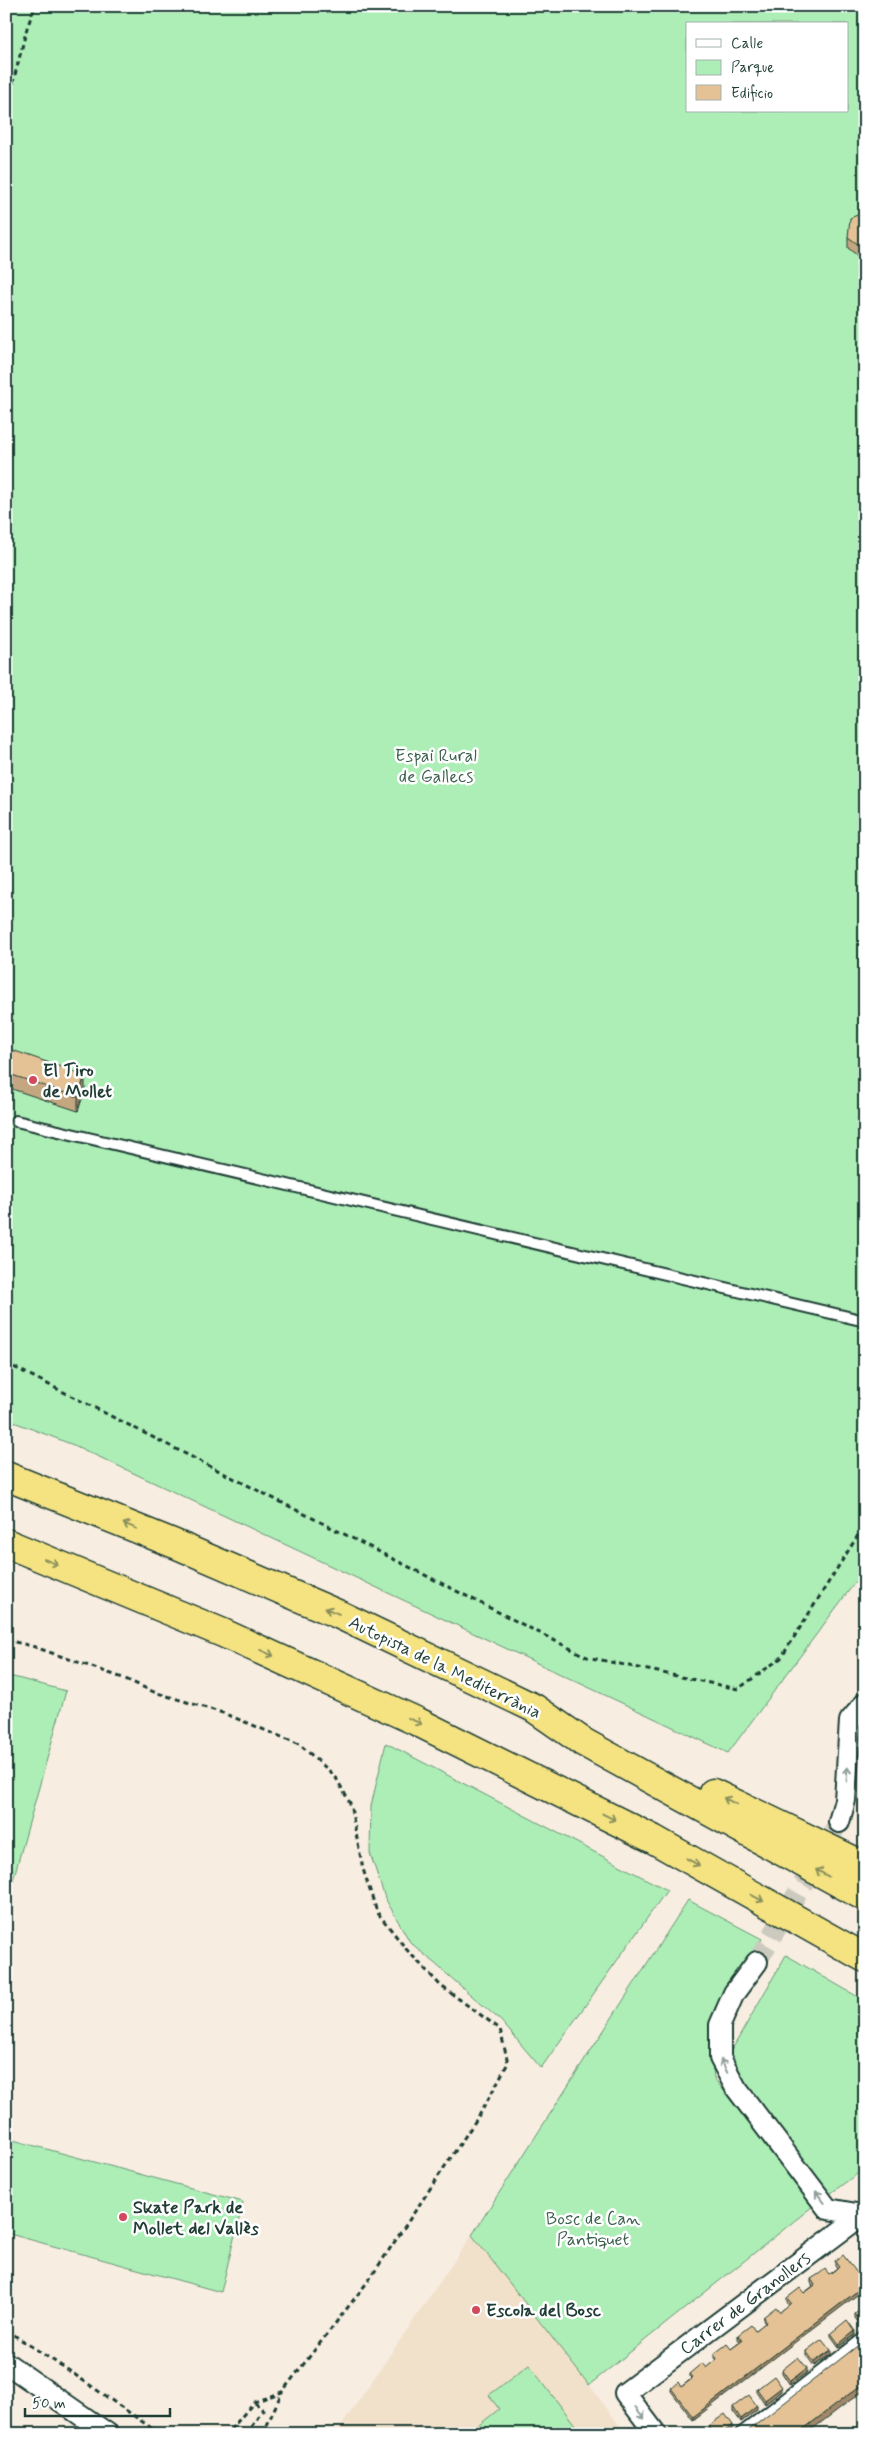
<svg xmlns="http://www.w3.org/2000/svg" width="871" height="2440" font-family="Mynerve,sans-serif">
<style>
.built{fill:#f1e0ca}
.green{fill:#adeeb6;stroke:#669675;fill-rule:evenodd}
.lines{fill:none;stroke-linecap:round;stroke-linejoin:round}
.minor-tunnel{stroke:#cccabe;stroke-width:20;stroke-dasharray:20 10;stroke-linecap:butt}
.service-casing{stroke:#1f3d34;stroke-width:14}
.minor-casing{stroke:#1f3d34;stroke-width:24}
.motorway-casing{stroke:#1f3d34;stroke-width:31}
.path{stroke:#1f3d34;stroke-width:3;stroke-dasharray:5 4;stroke-linecap:butt}
.service{stroke:#fff;stroke-width:10}
.minor{stroke:#fff;stroke-width:20}
.motorway{stroke:#f5e382;stroke-width:28}
.wall{fill:#c4a781;stroke:#1f3d34}
.shaded-wall{fill:#a08869;stroke:#1f3d34}
.building{fill:#e4c296;stroke:#1f3d34}
.oneway{stroke:#8a905b}
.oneway2{stroke:#8f9e9a}
.poi-dot{fill:#d1495b;stroke:#fff;stroke-width:2}
.labels{text-anchor:middle;stroke-width:5;stroke-linejoin:round;paint-order:stroke}
.park-label{font-size:18px;fill:#3b604e;stroke:#fff}
.poi-label{font-size:18px;font-weight:bold;fill:#1f3d34;stroke:#fff;text-anchor:start}
.street-label{font-size:18px;fill:#1f3d34;stroke:#fff}
</style>
<rect width="100%" height="100%" fill="#f7ede0"/>
<filter id="ink" filterUnits="userSpaceOnUse"><feTurbulence type="fractalNoise" baseFrequency=".02" numOctaves="2"/><feDisplacementMap in="SourceGraphic" scale="10" xChannelSelector="R" yChannelSelector="G"/><feConvolveMatrix kernelMatrix="1 2 1 2 8 2 1 2 1" color-interpolation-filters="sRGB"/></filter>
<g filter="url(#ink)">
<path class="built" d="M 472,2235 L 589,2385 L 626,2434 L 336,2434 Z"/>
<path class="green" d="M 6,6 L 865,6 L 865,1569 L 728,1753 L 76,1446 L 6,1419 ZM 687,24 L 847,24 L 847,111 L 687,111 Z
M 6,1675 L 66,1691 L 6,1905 Z
M 386,1743 L 667,1890 L 541,2068 L 501,2021 L 410,1942 L 385,1898 L 370,1853 L 371,1806 Z
M 688,1900 L 762,1939 L 709,2035 L 714,2078 L 813,2206 L 589,2385 L 472,2235 Z
M 786,1955 L 865,2001 L 865,2168 L 827,2196 L 734,2071 L 730,2053 Z
M 13,2140 L 243,2202 L 221,2292 L 6,2233 L 6,2167 Z
M 529,2365 L 582,2434 L 468,2434 L 499,2409 L 489,2395 Z"/>
<g class="lines">
<path class="minor-tunnel" d="M 757,1962 L 839,1822"/>
<g class="service-casing">
<path id="service" d="M 16,1121 L 865,1321
M 740,2434 L 865,2337"/>
</g>
<g class="minor-casing">
<path id="minor" d="M 839,1822 L 845,1800 L 850,1721 L 865,1703
M 757,1962 L 734,1993 L 720,2025 L 720,2058 L 736,2088 L 828,2209 L 862,2215 L 865,2219
M 6,2363 L 108,2434
M 656,2434 L 625,2393 L 865,2213"/>
</g>
<g class="motorway-casing">
<path id="motorway" d="M 6,1476 L 175,1544 L 340,1615 L 534,1708 L 583,1742 L 865,1897
M 6,1543 L 223,1633 L 416,1721 L 653,1839 L 865,1958
M 713,1793 L 865,1866"/>
</g>
<path class="path" d="M 6,110 L 27,28 L 35,6
M 6,1363 L 587,1657 L 738,1689 L 781,1658 L 865,1524
M 6,1640 L 32,1646 L 123,1678 L 154,1692 L 223,1713 L 299,1744 L 335,1776 L 350,1803 L 363,1869 L 377,1912 L 407,1950 L 441,1986 L 500,2029 L 508,2063 L 480,2114 L 369,2280 L 282,2392 L 254,2402 L 227,2434
M 6,2330 L 71,2372 L 160,2434
M 246,2434 L 263,2410 L 255,2403
M 263,2434 L 282,2392"/>
<use href="#service" class="service"/>
<use href="#minor" class="minor"/>
<use href="#motorway" class="motorway"/>
</g>
<path class="wall" d="M 865,194 L 865,284 L 857,278 L 857,267 L 859,257 L 848,248 L 848,237 L 861,214 L 861,208 Z
M 6,1048 L 85,1089 L 78,1111 L 6,1087 Z
M 835,2261 L 865,2283 L 693,2420 L 671,2391 L 671,2388 L 681,2387 L 691,2379 L 689,2377 L 689,2374 L 706,2368 L 716,2360 L 714,2358 L 714,2354 L 731,2349 L 740,2342 L 738,2339 L 738,2335 L 755,2331 L 765,2323 L 763,2320 L 763,2317 L 780,2312 L 789,2305 L 787,2302 L 787,2298 L 804,2293 L 813,2286 L 811,2283 L 811,2279 L 829,2274 L 837,2268 L 835,2265 Z
M 865,2307 L 865,2328 L 863,2329 L 855,2318 L 855,2314 Z
M 831,2333 L 855,2335 L 839,2347 L 831,2336 Z
M 806,2351 L 831,2354 L 814,2366 L 806,2355 Z
M 782,2370 L 807,2372 L 790,2385 L 782,2373 Z
M 757,2389 L 782,2391 L 765,2404 L 757,2392 Z
M 733,2407 L 757,2410 L 741,2422 L 733,2411 Z
M 708,2426 L 733,2428 L 726,2434 L 711,2434 L 708,2430 Z"/>
<path class="shaded-wall" d="M 85,1075 L 85,1089 L 78,1111 L 78,1097 Z
M 865,2285 L 865,2289 L 693,2420 L 693,2417 Z
M 855,2331 L 855,2335 L 839,2347 L 839,2344 Z
M 831,2350 L 831,2354 L 814,2366 L 814,2362 Z
M 807,2368 L 807,2372 L 790,2385 L 790,2381 Z
M 865,2382 L 865,2389 L 806,2434 L 797,2434 Z
M 782,2387 L 782,2391 L 765,2404 L 765,2400 Z
M 757,2406 L 757,2410 L 741,2422 L 741,2419 Z
M 733,2425 L 733,2428 L 726,2434 L 721,2434 Z"/>
<path class="building" d="M 865,194 L 865,208 L 861,208 Z
M 865,212 L 865,273 L 857,267 L 862,247 L 848,237 L 850,218 Z
M 6,1048 L 85,1075 L 78,1097 L 6,1073 Z
M 843,2255 L 865,2283 L 865,2285 L 693,2417 L 671,2388 L 678,2382 L 681,2387 L 684,2385 L 693,2378 L 689,2374 L 702,2363 L 706,2368 L 708,2366 L 717,2359 L 714,2354 L 727,2344 L 731,2349 L 742,2341 L 738,2335 L 751,2325 L 755,2331 L 766,2322 L 763,2317 L 776,2307 L 780,2312 L 791,2303 L 787,2298 L 800,2288 L 804,2293 L 810,2289 L 815,2285 L 811,2279 L 819,2274 L 825,2269 L 829,2274 L 835,2270 L 839,2266 L 835,2261 Z
M 865,2307 L 865,2324 L 863,2325 L 855,2314 Z
M 847,2320 L 855,2331 L 839,2344 L 831,2333 Z
M 822,2339 L 831,2350 L 814,2362 L 806,2351 Z
M 865,2340 L 865,2382 L 797,2434 L 744,2434 Z
M 798,2357 L 807,2368 L 790,2381 L 782,2370 Z
M 774,2376 L 782,2387 L 765,2400 L 757,2389 Z
M 749,2395 L 757,2406 L 741,2419 L 733,2407 Z
M 725,2414 L 733,2425 L 721,2434 L 714,2434 L 708,2426 Z"/>
<defs><path id="oneway-shaft" d="M-6 0H5M1.5-3L5.5 0L1.5 3" fill="none" stroke-width="1.6" stroke-linecap="round" stroke-linejoin="round" transform="scale(1.25)"/></defs>
<g class="oneway">
<use href="#oneway-shaft" transform="translate(130 1526) rotate(-158)"/>
<use href="#oneway-shaft" transform="translate(51 1562) rotate(23)"/>
<use href="#oneway-shaft" transform="translate(332 1611) rotate(-157)"/>
<use href="#oneway-shaft" transform="translate(267 1653) rotate(24)"/>
<use href="#oneway-shaft" transform="translate(415 1721) rotate(25)"/>
<use href="#oneway-shaft" transform="translate(730 1801) rotate(-153)"/>
<use href="#oneway-shaft" transform="translate(609 1817) rotate(27)"/>
<use href="#oneway-shaft" transform="translate(693 1862) rotate(29)"/>
<use href="#oneway-shaft" transform="translate(822 1873) rotate(-151)"/>
<use href="#oneway-shaft" transform="translate(757 1898) rotate(28)"/>
</g>
<g class="oneway2">
<use href="#oneway-shaft" transform="translate(847 1774) rotate(-87)"/>
<use href="#oneway-shaft" transform="translate(724 2066) rotate(-116)"/>
<use href="#oneway-shaft" transform="translate(820 2197) rotate(-128)"/>
<use href="#oneway-shaft" transform="translate(640 2413) rotate(53)"/>
</g>
</g>
<g class="poi-dot">
<circle cx="33" cy="1080" r="5"/>
<circle cx="123" cy="2217" r="5"/>
<circle cx="476" cy="2310" r="5"/>
</g>
<g class="labels">
<g class="park-label">
<text x="436" y="761">Espai Rural<tspan x="436" dy="21">de Gallecs</tspan></text>
<text x="593" y="2224">Bosc de Can<tspan x="593" dy="21">Pantiquet</tspan></text>
</g>
<g class="poi-label">
<text x="43" y="1076">El Tiro<tspan x="43" dy="21">de Mollet</tspan></text>
<text x="133" y="2213">Skate Park de<tspan x="133" dy="21">Mollet del Vallès</tspan></text>
<text x="486" y="2316">Escola del Bosc</text>
</g>
<g class="street-label">
<text transform="translate(445 1667) rotate(26)" y="6">Autopista de la Mediterrània</text>
<text transform="translate(745 2303) rotate(-37)" y="6">Carrer de Granollers</text>
</g>
</g>
<rect width="871" height="2440" fill="none" stroke="#fff" stroke-width="25"/>
<rect x="12" y="12" width="846" height="2415" fill="none" stroke="#1f3d34" stroke-width="2" filter="url(#ink)"/>
<rect x="686" y="22" width="162" height="90" fill="#ffffff" stroke="#a5b1ae"/>
<rect x="696" y="39" width="25" height="8" fill="#ffffff" stroke="#a5b1ae"/>
<text x="731" y="48" font-size="15" fill="#1f3d34">Calle</text>
<rect x="696" y="60" width="25" height="15" fill="#adeeb6" stroke="#a5b1ae"/>
<text x="731" y="72" font-size="15" fill="#1f3d34">Parque</text>
<rect x="696" y="85" width="25" height="15" fill="#e4c296" stroke="#a5b1ae"/>
<text x="731" y="98" font-size="15" fill="#1f3d34">Edificio</text>
<path d="M25 2408v8h145v-8" fill="none" stroke="#1f3d34" stroke-width="2.5"/>
<text x="32" y="2408" font-size="15" fill="#1f3d34" stroke="#ffffff" stroke-width="4" paint-order="stroke">50 m</text>
</svg>
